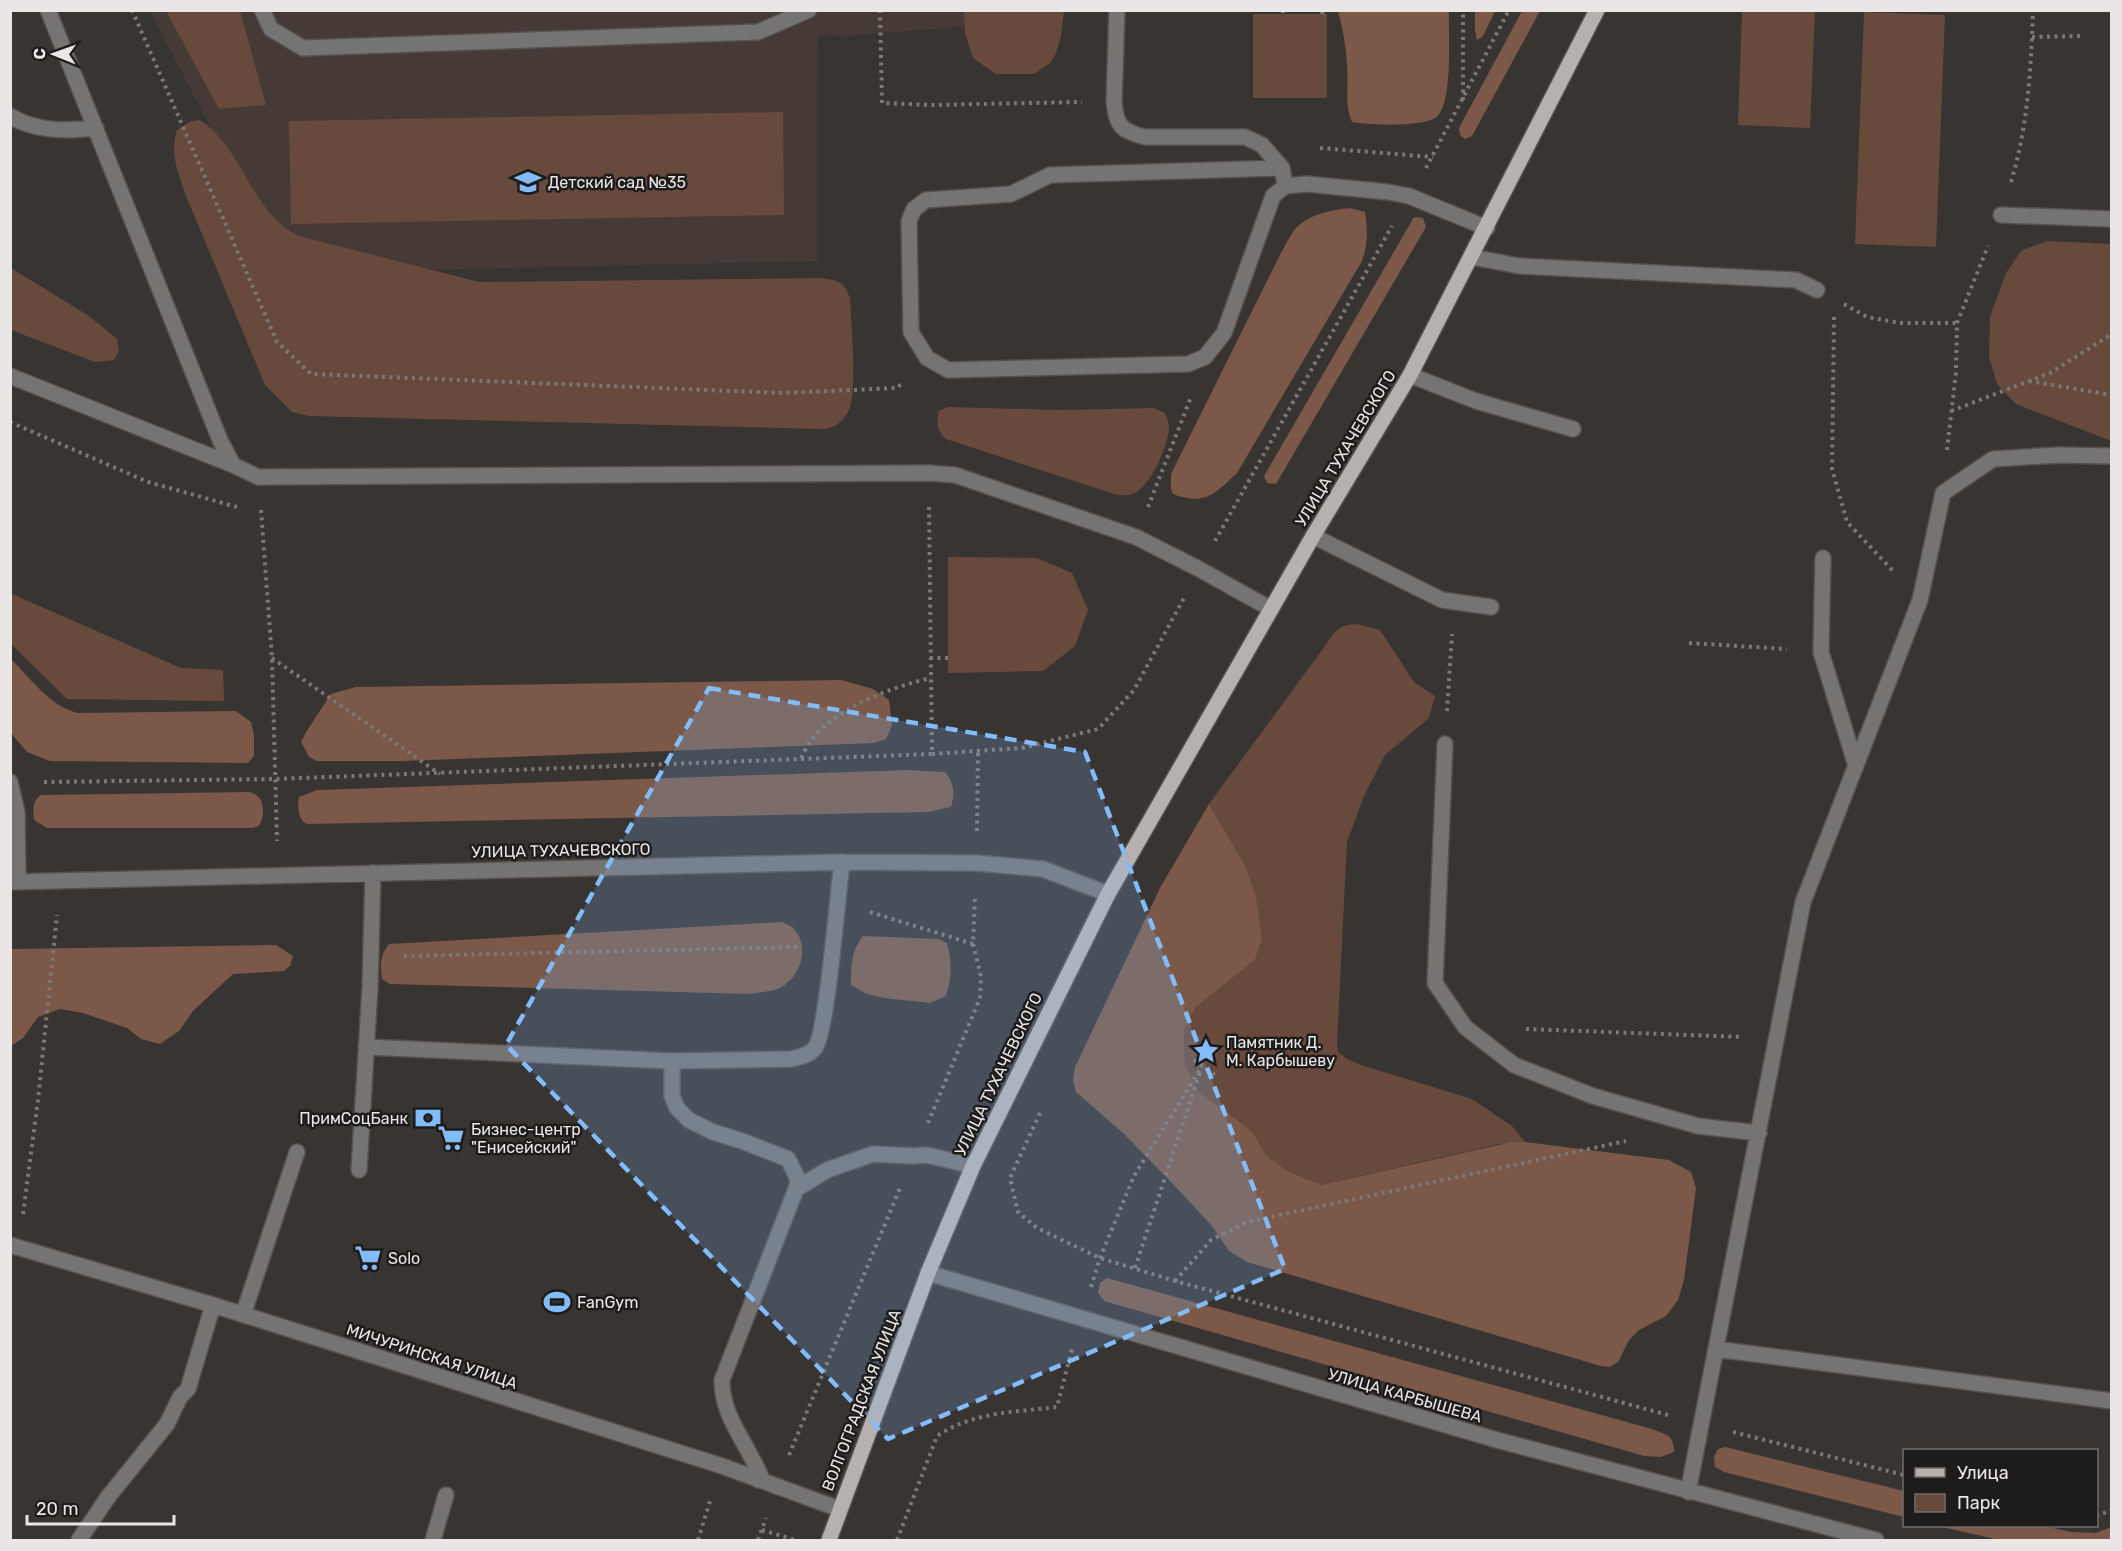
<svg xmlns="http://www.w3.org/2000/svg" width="2122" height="1551" font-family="Rubik,sans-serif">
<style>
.built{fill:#453a35}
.green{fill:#684a3c}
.forest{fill:#7b5847}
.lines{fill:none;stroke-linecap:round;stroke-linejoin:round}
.minor-casing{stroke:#54504f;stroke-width:18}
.major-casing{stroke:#54504f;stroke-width:18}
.path{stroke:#7b7876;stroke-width:4;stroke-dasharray:3 4.5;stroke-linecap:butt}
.minor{stroke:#767473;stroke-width:15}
.major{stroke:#b6b1af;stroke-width:15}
.marked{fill:#82bcfa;fill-opacity:0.2;stroke:#82bcfa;stroke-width:4.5;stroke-dasharray:12 8;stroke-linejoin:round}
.labels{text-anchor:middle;stroke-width:5;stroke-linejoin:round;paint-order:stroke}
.poi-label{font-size:16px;fill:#e9e6e5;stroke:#1e1c1b;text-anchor:start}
.street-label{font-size:16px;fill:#e9e6e5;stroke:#1e1c1b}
</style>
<rect width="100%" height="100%" fill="#383432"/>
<path class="built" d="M 1008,10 L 1008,23 L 846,36 L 818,35 L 817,261 L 286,273 L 150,11 Z"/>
<path class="green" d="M 173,11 L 240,11 L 266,105 L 219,109 L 166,11 Z
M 964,11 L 1064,11 L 1061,36 L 1056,53 L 1050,63 L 1034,74 L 996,74 L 973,58 L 965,33 Z
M 1742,11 L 1815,11 L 1810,128 L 1738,125 Z
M 1864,12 L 1945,15 L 1936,247 L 1855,244 Z
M 1253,14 L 1327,14 L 1327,98 L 1253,98 Z
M 783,112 L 784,215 L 291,224 L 289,121 Z
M 200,120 C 243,148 251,213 299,236 L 479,282 L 821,278 C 839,281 843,280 850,298 C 851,322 858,395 848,412 C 842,422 837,426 826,429 L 309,416 L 292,412 L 265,385 L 184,191 C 177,168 170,154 177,130 L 191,121 Z
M 2048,241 L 2111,244 L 2111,441 L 2016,404 L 1997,384 L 1989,357 L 1990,317 L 2006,273 L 2022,250 Z
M 11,268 L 89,316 L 117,339 L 119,351 L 114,360 L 95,362 L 11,330 Z
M 948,407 L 1059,410 L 1154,408 L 1165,413 C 1167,418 1169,422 1169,427 C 1169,444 1150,489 1132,494 C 1127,496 1120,495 1114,494 L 946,439 C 937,431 936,423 939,411 Z
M 948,557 L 1037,558 L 1072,573 L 1088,610 L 1075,646 L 1043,671 L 948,673 Z
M 12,594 L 181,668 L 223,670 L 224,701 L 67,699 L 11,644 L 10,599 Z
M 1357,624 L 1380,630 L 1414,682 L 1435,696 L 1429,718 L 1385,755 L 1364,796 L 1347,842 L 1337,1043 L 1338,1052 L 1347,1059 L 1361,1065 L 1472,1099 L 1512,1126 L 1525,1142 L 1499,1144 L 1321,1185 L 1288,1171 L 1266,1155 L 1252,1131 L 1197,1090 L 1185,1063 L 1184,1030 L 1196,1007 L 1255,960 L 1262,939 L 1256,895 L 1245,865 L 1209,804 L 1325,646 C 1334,631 1339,625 1357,624 Z"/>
<path class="forest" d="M 1338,11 L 1449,11 C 1448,33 1454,106 1435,118 C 1421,127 1369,125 1352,122 C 1344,103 1349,86 1347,66 C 1346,47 1343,29 1338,11 Z
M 1475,11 L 1495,11 L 1483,36 L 1477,40 L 1475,30 Z
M 1522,11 L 1540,11 L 1472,136 L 1465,139 L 1460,135 L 1459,128 Z
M 1350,208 L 1365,212 C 1368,230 1368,244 1362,261 L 1237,473 C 1215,494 1205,506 1173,494 L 1171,489 L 1171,474 L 1281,253 C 1285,246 1290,235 1296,228 C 1310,214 1331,210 1350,208 Z
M 1414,217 L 1423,218 L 1426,227 L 1276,484 L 1267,483 L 1264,476 Z
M 11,659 C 31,679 50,706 78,713 L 236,711 L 251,722 L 254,735 L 254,756 L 248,763 L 50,761 L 27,752 L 11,733 Z
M 841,680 L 873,689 L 889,700 L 892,725 L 886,739 L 874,743 L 402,761 L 317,761 L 309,757 L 301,742 L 306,732 L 331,694 L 356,687 Z
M 908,770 L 945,772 C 954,782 955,794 951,807 L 928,812 L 307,824 C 298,820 297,806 299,797 L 317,790 Z
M 249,792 C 265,795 266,813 259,826 L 252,828 L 47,828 L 34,820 C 33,810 32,801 41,795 Z
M 1209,804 L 1245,865 L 1256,895 L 1262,939 L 1255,960 L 1196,1007 L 1184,1030 L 1185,1063 L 1197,1090 L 1252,1131 L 1266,1155 L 1288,1171 L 1321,1185 L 1511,1142 L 1525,1142 L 1669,1160 L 1691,1172 L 1696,1188 L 1684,1280 L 1678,1300 L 1666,1316 L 1639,1330 L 1629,1340 L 1618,1362 L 1610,1367 L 1601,1366 L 1247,1262 L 1229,1251 L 1211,1225 L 1172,1183 L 1123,1133 L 1076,1092 L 1073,1080 L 1075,1067 L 1161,886 Z
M 782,922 C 786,924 792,926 794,929 C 809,945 802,972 786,984 C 777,992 761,992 750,994 L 390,984 L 382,979 C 380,965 380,955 389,944 Z
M 863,936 L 938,939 L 947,943 C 952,962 952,977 946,996 L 930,1003 L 884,998 L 867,994 L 851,985 C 851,966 851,951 863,936 Z
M 276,945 L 293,956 L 290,966 L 284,971 L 233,974 L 193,1011 L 179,1031 L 160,1044 L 141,1039 L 127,1028 L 83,1013 L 60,1009 L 38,1017 L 23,1038 L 11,1046 L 11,949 Z
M 1107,1278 L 1652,1429 C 1666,1435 1674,1434 1674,1452 L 1661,1457 L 1644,1456 L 1104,1301 L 1098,1293 L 1100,1283 Z
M 1725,1447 L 1904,1491 L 1904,1517 L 1724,1472 L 1715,1467 L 1714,1457 L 1718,1449 Z
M 1938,1526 L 2044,1526 L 2071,1532 L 2096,1533 L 2111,1527 L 2111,1540 L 1999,1540 Z"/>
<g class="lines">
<g class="minor-casing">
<path id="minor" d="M 48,10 L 220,440 L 233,465 L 258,477 L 929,473 L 955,475 L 1136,537 L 1199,569 L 1271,609
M 262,10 L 271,29 L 303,48 L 758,32 L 809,10
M 1117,10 L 1114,101 C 1116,126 1121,131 1145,137 L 1245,137 L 1262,145 L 1282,168
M 10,116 C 36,132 67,131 96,128
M 1285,186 L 1282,168 L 1050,175 L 1011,194 L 926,200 L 914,209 L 909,221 L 911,332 L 927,358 L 948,370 L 1188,364 L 1205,357 L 1224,333 L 1273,196 L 1285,186 L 1307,184 L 1388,192 L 1409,196 L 1487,228
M 2001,215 L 2112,219
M 1472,257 L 1519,266 L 1796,280 L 1817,290
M 1410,375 L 1476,401 L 1573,429
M 10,376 L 233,465
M 1313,536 L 1442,600 L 1491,607
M 1823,558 L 1821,652 L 1856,766
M 1445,744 L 1435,983 L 1465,1027 L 1514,1065 L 1593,1096 L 1698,1126 L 1759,1133
M 10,782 L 17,812 L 18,881
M 10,882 L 842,862 L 977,863 L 1043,869 L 1108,894
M 366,1047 L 672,1061 L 672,1096 L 677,1108 L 689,1120 L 713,1132 L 742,1141 L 788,1159 L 796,1175 L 798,1182 L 796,1189 L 722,1380 C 721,1416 748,1444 761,1477 L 758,1480
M 672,1061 L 790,1059 C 799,1057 808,1056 815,1048 C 827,1033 838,891 842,862
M 359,1170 L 370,987 L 373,873
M 796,1189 L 827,1170 L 873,1154 L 913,1156 L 927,1155 L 973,1166
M 10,1245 L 213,1305 L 722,1466 L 839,1509
M 928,1273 L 1497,1440 L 1876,1540
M 243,1315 L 297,1152
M 1716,1349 L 2112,1401
M 1688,1492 L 1803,902 L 1920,600 L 1943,493 L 1993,459 L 2059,455 L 2112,456
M 79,1540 L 108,1497 L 167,1424 L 180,1397 L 188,1389 L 213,1305
M 433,1540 L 446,1495"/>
</g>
<g class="major-casing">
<path id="major" d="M 829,1540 L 928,1273 L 973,1166 L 1108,894 L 1313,536 L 1410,375 L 1597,10"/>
</g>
<path class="path" d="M 132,10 L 277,342 L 311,374 L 783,393 L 897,388 L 903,382
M 880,10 L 882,103 L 931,105 L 1082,102
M 1283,10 L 1283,14
M 1322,14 L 1323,10
M 2032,37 L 2082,36
M 1463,100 L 1463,10
M 1320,148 L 1433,157
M 1426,168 L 1509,10
M 2011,182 C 2028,126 2031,69 2033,10
M 1844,304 L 1867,317 L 1900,323 L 1957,323
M 1834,317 L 1832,469 L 1847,522 L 1893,571
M 2029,381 L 2112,395
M 1951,411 L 2050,373 L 2112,334
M 10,422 L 148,482 L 237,507
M 1947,450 L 1956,372 L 1957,323 L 1988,246
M 1148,507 L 1191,397
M 261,510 L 272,658 L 277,841
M 1215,541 L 1392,226
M 1689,643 L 1787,649
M 272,658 L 440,774
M 930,658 L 948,658
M 1447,711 L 1452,634
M 932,754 L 1022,748 L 1098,729 L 1134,690 L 1184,598
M 801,758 C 804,753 806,747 810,742 C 832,709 894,686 931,678
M 44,782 L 275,779 L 932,754 L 929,507
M 977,831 L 978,751
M 870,912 L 973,944
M 404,956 L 798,947
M 1526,1029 L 1743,1037
M 1194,1060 L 1215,1075
M 1040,1113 L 1010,1178 L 1018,1212 L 1037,1228 L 1100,1258 L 1175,1281 L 1668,1415
M 928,1123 L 980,998 L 981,977 L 973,944 L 975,896
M 23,1214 L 38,1100 L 57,915
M 1135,1268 L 1200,1072
M 1175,1281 L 1211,1240 L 1247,1222 L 1626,1141
M 1091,1287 L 1100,1258 L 1134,1176 L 1202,1066
M 1733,1432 L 1904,1475
M 789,1455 L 900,1188
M 2096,1516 L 2112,1510
M 762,1530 L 795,1540
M 698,1540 L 711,1498
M 758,1540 L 766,1518
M 897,1540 L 937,1436 C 972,1412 1016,1412 1057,1407 L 1072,1349"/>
<use href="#minor" class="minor"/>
<use href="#major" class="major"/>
</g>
<path class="marked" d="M 709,688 L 1085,752 L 1285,1269 L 888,1439 L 506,1045 Z"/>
<defs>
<g id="school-bare" transform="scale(2.07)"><path d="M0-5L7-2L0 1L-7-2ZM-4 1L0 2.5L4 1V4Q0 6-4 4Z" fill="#82bcfa" stroke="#1e1c1b" stroke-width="2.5" paint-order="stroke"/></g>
<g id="sight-bare" transform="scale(2.07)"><path d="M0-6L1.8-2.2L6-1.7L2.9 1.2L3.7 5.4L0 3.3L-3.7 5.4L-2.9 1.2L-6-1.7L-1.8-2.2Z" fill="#82bcfa" stroke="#1e1c1b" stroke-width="2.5" paint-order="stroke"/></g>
<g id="bank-bare" transform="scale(2.07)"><path d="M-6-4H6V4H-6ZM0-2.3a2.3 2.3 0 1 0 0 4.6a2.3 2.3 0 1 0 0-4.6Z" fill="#82bcfa" stroke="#1e1c1b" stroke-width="2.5" paint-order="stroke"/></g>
<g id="supermarket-bare" transform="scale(2.07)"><path d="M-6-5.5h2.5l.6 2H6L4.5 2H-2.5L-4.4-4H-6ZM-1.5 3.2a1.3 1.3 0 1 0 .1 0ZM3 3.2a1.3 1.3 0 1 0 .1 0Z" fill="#82bcfa" stroke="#1e1c1b" stroke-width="2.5" paint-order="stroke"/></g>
<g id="stadium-bare" transform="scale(2.07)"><path d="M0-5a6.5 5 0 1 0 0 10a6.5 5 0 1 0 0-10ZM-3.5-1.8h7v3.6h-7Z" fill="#82bcfa" stroke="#1e1c1b" stroke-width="2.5" paint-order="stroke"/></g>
</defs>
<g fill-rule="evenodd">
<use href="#school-bare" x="528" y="182"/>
<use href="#sight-bare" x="1206" y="1051"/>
<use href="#bank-bare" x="428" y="1118"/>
<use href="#supermarket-bare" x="451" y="1138"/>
<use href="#supermarket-bare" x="368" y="1258"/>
<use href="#stadium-bare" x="557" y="1302"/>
</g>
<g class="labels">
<g class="poi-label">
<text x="548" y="188">Детский сад №35</text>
<text x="1226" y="1048">Памятник Д.<tspan x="1226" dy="18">М. Карбышеву</tspan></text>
<text x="408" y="1124" text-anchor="end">ПримСоцБанк</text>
<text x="471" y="1135">Бизнес-центр<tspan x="471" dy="18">"Енисейский"</tspan></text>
<text x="388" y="1264">Solo</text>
<text x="577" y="1308">FanGym</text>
</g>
<g class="street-label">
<text transform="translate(1345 448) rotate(-59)" y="6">УЛИЦА ТУХАЧЕВСКОГО</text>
<text transform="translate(561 850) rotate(-1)" y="6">УЛИЦА ТУХАЧЕВСКОГО</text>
<text transform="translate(998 1074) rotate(-64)" y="6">УЛИЦА ТУХАЧЕВСКОГО</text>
<text transform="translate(432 1356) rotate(18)" y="6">МИЧУРИНСКАЯ УЛИЦА</text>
<text transform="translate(1405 1395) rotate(16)" y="6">УЛИЦА КАРБЫШЕВА</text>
<text transform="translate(861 1400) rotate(-69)" y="6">ВОЛГОГРАДСКАЯ УЛИЦА</text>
</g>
</g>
<rect width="2122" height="1551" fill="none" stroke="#e9e6e5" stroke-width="24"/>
<rect x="1903" y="1449" width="195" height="78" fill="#1e1c1b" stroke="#6f6d6c" stroke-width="1.5"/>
<rect x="1915" y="1468" width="30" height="9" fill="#b6b1af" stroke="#6f6d6c" stroke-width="1.5"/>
<text x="1957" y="1479" font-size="18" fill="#e9e6e5">Улица</text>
<rect x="1915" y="1494" width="30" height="18" fill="#684a3c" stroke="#6f6d6c" stroke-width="1.5"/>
<text x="1957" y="1509" font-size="18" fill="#e9e6e5">Парк</text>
<g transform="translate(54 54) rotate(271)" stroke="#1e1c1b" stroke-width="4.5" paint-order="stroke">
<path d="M0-4.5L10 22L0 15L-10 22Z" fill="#e9e6e5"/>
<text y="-9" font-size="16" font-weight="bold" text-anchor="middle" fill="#e9e6e5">С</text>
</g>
<path d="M27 1515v9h147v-9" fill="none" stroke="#e9e6e5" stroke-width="3"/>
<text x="36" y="1515" font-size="18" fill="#e9e6e5" stroke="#1e1c1b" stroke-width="4.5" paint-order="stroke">20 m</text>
</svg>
